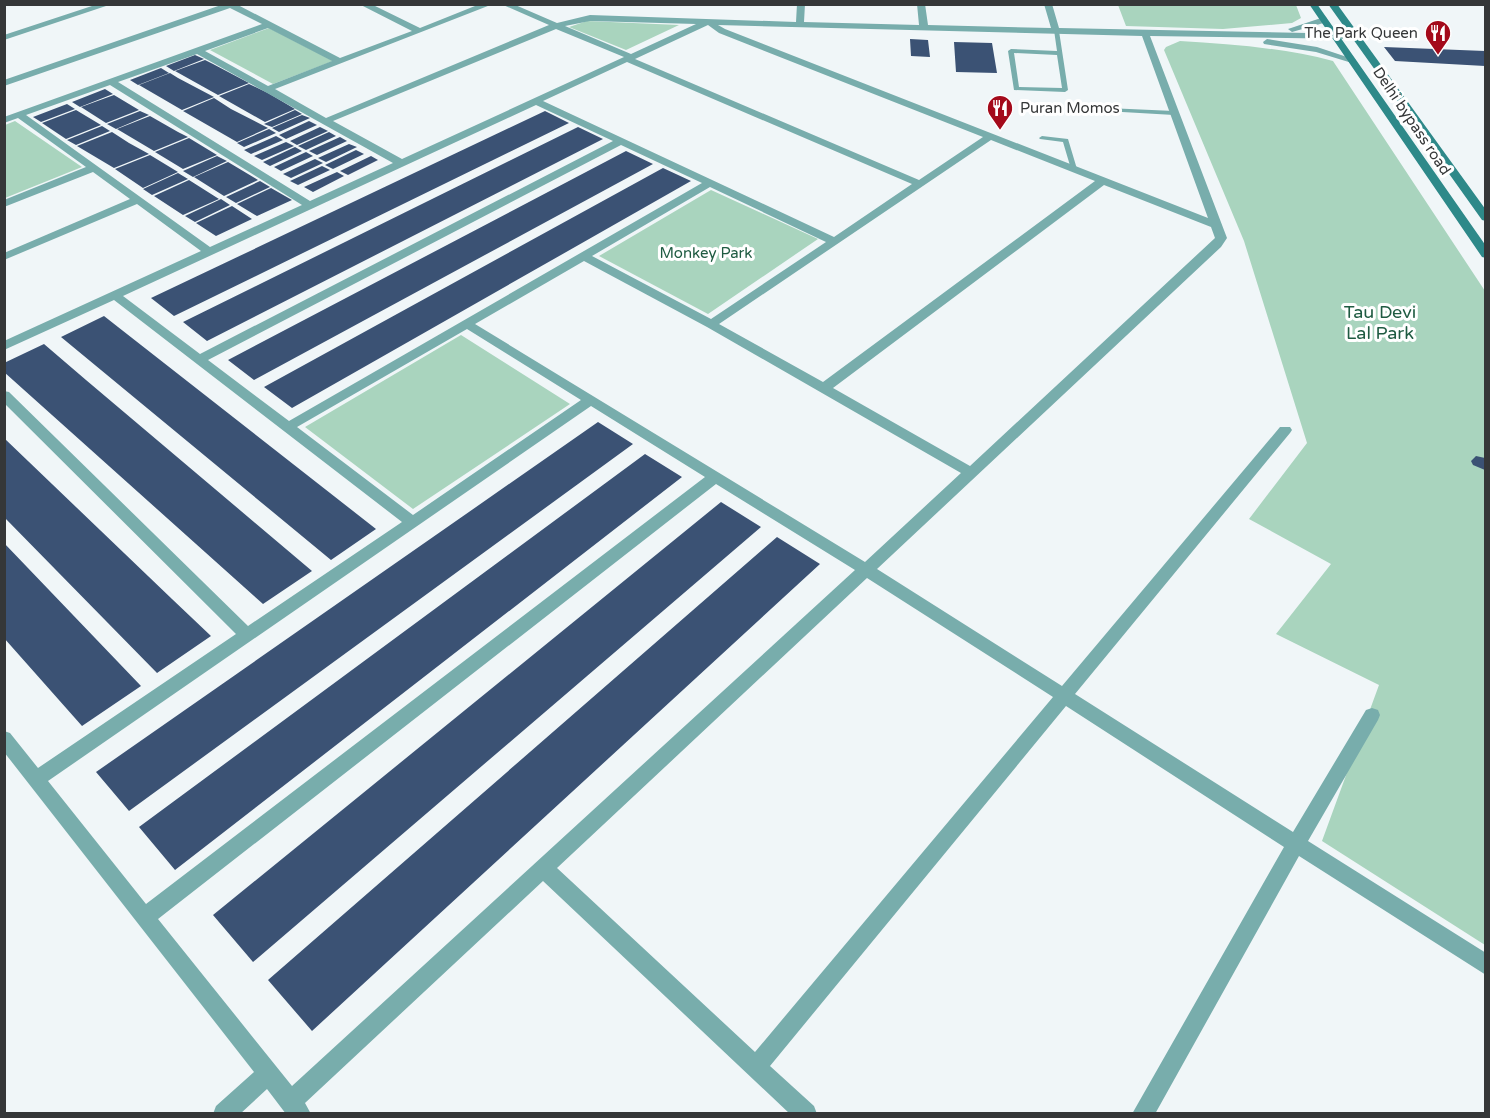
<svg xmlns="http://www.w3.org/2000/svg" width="1490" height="1118" font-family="'Varela Round',sans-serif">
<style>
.green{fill:#a9d4be}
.building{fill:#3b5274}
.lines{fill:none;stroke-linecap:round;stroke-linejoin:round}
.lane{fill:#78adac;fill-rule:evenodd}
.street{fill:#78adac;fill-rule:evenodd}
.secondary{fill:#2e8989;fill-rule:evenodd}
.labels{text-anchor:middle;stroke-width:6;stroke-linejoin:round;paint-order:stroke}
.far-poi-label{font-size:15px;fill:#353738;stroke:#fff;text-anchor:end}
.far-street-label{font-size:15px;fill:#353738;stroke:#fff}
.far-park-label{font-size:15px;fill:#1f5b42;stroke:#fff}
.park-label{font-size:18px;fill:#1f5b42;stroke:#fff}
</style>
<rect width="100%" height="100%" fill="#f0f6f8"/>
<path class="green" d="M 1118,5 L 1296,5 L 1301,18 L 1292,23 L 1223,29 L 1126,26 Z
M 587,21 L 679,25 L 626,50 L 569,27 Z
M 269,28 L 333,61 L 273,84 L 210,50 Z
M 1180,41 C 1232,44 1283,48 1333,61 L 1485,291 L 1485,945 L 1322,841 L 1379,685 L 1276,634 L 1331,564 L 1249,519 L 1307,443 L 1244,241 L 1164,50 L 1166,47 Z
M 15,121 L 82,167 L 5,198 L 5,125 Z
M 711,190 L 818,239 L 708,314 L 599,256 Z
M 461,335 L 570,404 L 413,509 L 305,427 Z"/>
<path class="building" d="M 910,39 L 928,40 L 930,57 L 911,56 Z
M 954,42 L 992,43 L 997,73 L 956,72 Z
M 1384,47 L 1485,51 L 1485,66 L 1395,61 Z
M 195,55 L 204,59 L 174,71 L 166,66 Z
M 205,60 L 213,64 L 249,83 L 218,95 L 175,71 Z
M 161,68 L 169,73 L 138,85 L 130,80 Z
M 170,73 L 178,78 L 214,97 L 182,110 L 139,85 Z
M 249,84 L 268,93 L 295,109 L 265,122 L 219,96 Z
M 105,89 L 113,94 L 80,107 L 72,102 Z
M 114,95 L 139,110 L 106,123 L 81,107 Z
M 214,98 L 231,109 L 268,128 L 237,142 L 183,111 Z
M 67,104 L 75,109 L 41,122 L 33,117 Z
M 76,110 L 101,125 L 66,139 L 42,123 Z
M 295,110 L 302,114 L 272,127 L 264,124 Z
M 140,111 L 149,115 L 116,129 L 107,124 Z
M 545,111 L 569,123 L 174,316 L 151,298 Z
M 302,115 L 310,118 L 279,132 L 272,128 Z
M 150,116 L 178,132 L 188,137 L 154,151 L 117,129 Z
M 309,121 L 317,125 L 286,139 L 279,135 Z
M 102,126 L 110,131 L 76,145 L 67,140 Z
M 320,127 L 328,131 L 297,145 L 290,141 Z
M 578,127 L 603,139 L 207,341 L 183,322 Z
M 269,129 L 276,133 L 244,147 L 237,143 Z
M 112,132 L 129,143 L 149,154 L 114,168 L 77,146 Z
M 329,132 L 336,136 L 306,150 L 298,146 Z
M 276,136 L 283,140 L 251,154 L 244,150 Z
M 340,137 L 347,141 L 317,155 L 309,151 Z
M 189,138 L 217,155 L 183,169 L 155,152 Z
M 286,142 L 294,146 L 262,160 L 254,156 Z
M 349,144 L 357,147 L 326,162 L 318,158 Z
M 295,147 L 302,151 L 270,166 L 263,162 Z
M 356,150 L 364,154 L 333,169 L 325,165 Z
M 626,151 L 653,164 L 254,380 L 228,360 Z
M 306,152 L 313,156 L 281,171 L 274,167 Z
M 150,155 L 178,172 L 143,188 L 115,169 Z
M 217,156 L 227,161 L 193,177 L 183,171 Z
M 371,156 L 378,160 L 348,175 L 340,171 Z
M 315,159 L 323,163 L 291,178 L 283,174 Z
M 228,162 L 258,180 L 224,196 L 194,177 Z
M 322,166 L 330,170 L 298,185 L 290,181 Z
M 663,168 L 691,181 L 292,408 L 264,387 Z
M 337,172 L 344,176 L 313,192 L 304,187 Z
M 178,173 L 188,179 L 152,195 L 143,189 Z
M 189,180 L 219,199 L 183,215 L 154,196 Z
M 260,181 L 270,187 L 236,203 L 226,197 Z
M 271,188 L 292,200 L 257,216 L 237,204 Z
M 221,199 L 230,205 L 195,222 L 185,216 Z
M 232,206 L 252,219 L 216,236 L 196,223 Z
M 104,316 L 118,327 L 376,529 L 331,560 L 61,337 Z
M 44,344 L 86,380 L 312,571 L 263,604 L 4,372 L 4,363 Z
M 598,422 L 633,444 L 129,811 L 96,772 Z
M 4,438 L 172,599 L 211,636 L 157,673 L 4,517 Z
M 645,454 L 682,477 L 175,870 L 139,827 Z
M 1476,456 L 1485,458 L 1485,470 L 1473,465 L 1471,461 Z
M 721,502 L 761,527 L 253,962 L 213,915 Z
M 777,537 L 820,564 L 312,1031 L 268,980 Z
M 4,543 L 141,686 L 82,726 L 4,638 Z"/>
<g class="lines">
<path class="lane" d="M 1054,30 L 1059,31 L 1068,90 L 1065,92 L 1014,90 L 1008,51 L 1011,49 L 1057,51 ZM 1014,53 L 1057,55 L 1062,88 L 1019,87 Z
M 1107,108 L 1174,111 L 1177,113 L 1174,115 L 1105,111 L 1104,110 Z
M 1042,136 L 1068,139 L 1077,169 L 1076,170 L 1071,169 L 1063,142 L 1040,139 L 1039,138 Z"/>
<path class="street" d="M 98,4 L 112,4 L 4,40 L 4,35 Z
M 224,4 L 236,4 L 340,58 L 412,31 L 359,4 L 371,4 L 420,28 L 480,4 L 493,4 L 275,89 L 326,118 L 549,25 L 501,4 L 513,4 L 557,23 L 590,15 L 796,22 L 797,4 L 805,4 L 804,22 L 919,25 L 917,4 L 925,4 L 928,25 L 1051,28 L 1044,4 L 1052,4 L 1059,28 L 1358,34 L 1359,36 L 1355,39 L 1150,36 L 1227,238 L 1221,247 L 877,569 L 1062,686 L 1280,427 L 1290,427 L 1292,430 L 1290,433 L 1075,694 L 1293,832 L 1366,710 L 1372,708 L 1378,710 L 1380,715 L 1378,720 L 1308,841 L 1486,953 L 1486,975 L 1299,856 L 1155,1114 L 1132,1114 L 1284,847 L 1066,706 L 770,1066 L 814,1106 L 817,1114 L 790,1114 L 543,881 L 305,1103 L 311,1114 L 286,1114 L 267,1089 L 240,1114 L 213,1114 L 216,1106 L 254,1072 L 4,752 L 4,731 L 10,733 L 38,768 L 236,634 L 4,403 L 4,391 L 9,392 L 248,626 L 402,522 L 114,300 L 4,350 L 4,341 L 201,251 L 137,204 L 4,260 L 4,253 L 130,199 L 93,172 L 4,207 L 4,200 L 86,167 L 18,118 L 4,123 L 4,117 L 262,24 L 230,8 L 4,86 L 4,80 ZM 590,21 L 696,24 L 631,54 L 565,26 ZM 708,25 L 719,33 L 983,137 L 919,180 L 635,59 ZM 718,25 L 1142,36 L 1208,218 L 725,29 ZM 268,28 L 332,61 L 268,86 L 205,51 ZM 556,29 L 624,57 L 402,159 L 333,121 ZM 197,54 L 393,163 L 310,201 L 118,82 ZM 627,62 L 912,184 L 834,237 L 543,101 ZM 110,85 L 302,205 L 210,247 L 26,115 ZM 536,105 L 613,141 L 200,354 L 123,296 ZM 991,140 L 1095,181 L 823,382 L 719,324 ZM 621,145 L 702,183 L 289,421 L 208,360 ZM 1104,185 L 1211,227 L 1215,238 L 970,466 L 833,388 ZM 710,187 L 826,242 L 711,319 L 592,256 ZM 584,261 L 707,327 L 961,473 L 865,562 L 475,324 ZM 467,329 L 581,400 L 413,515 L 297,427 ZM 591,406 L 705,477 L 146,904 L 48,781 ZM 716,484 L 855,570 L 292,1086 L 158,919 ZM 867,578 L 1053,697 L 755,1052 L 557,868 Z
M 1324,17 L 1327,18 L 1327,22 L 1292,32 L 1288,29 Z
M 1267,39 L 1317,47 L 1356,60 L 1352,63 L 1316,52 L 1264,44 L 1263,42 Z"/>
<path class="secondary" d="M 1309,4 L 1317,4 L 1486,246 L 1486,258 L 1482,257 Z
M 1328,4 L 1337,4 L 1486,210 L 1486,221 L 1482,220 Z"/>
</g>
<defs>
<g id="restaurant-pin" transform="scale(1.35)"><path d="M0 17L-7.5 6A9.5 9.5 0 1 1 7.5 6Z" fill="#a40a1b" stroke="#fff"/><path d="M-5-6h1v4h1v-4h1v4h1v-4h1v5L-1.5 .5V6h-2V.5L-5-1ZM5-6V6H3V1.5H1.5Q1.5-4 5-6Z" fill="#fff"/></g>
</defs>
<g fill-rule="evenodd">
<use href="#restaurant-pin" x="1438" y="33"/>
<use href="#restaurant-pin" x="1000" y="108"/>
</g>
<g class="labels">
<g class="far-poi-label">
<text x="1418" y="38">The Park Queen</text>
<text x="1020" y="113" text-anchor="start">Puran Momos</text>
</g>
<g class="far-street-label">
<text transform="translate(1412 121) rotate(56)" y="5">Delhi bypass road</text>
</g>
<g class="far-park-label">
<text x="706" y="258">Monkey Park</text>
</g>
<g class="park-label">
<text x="1380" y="318">Tau Devi<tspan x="1380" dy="21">Lal Park</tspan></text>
</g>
</g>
<rect width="1490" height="1118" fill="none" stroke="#353738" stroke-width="12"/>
</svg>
